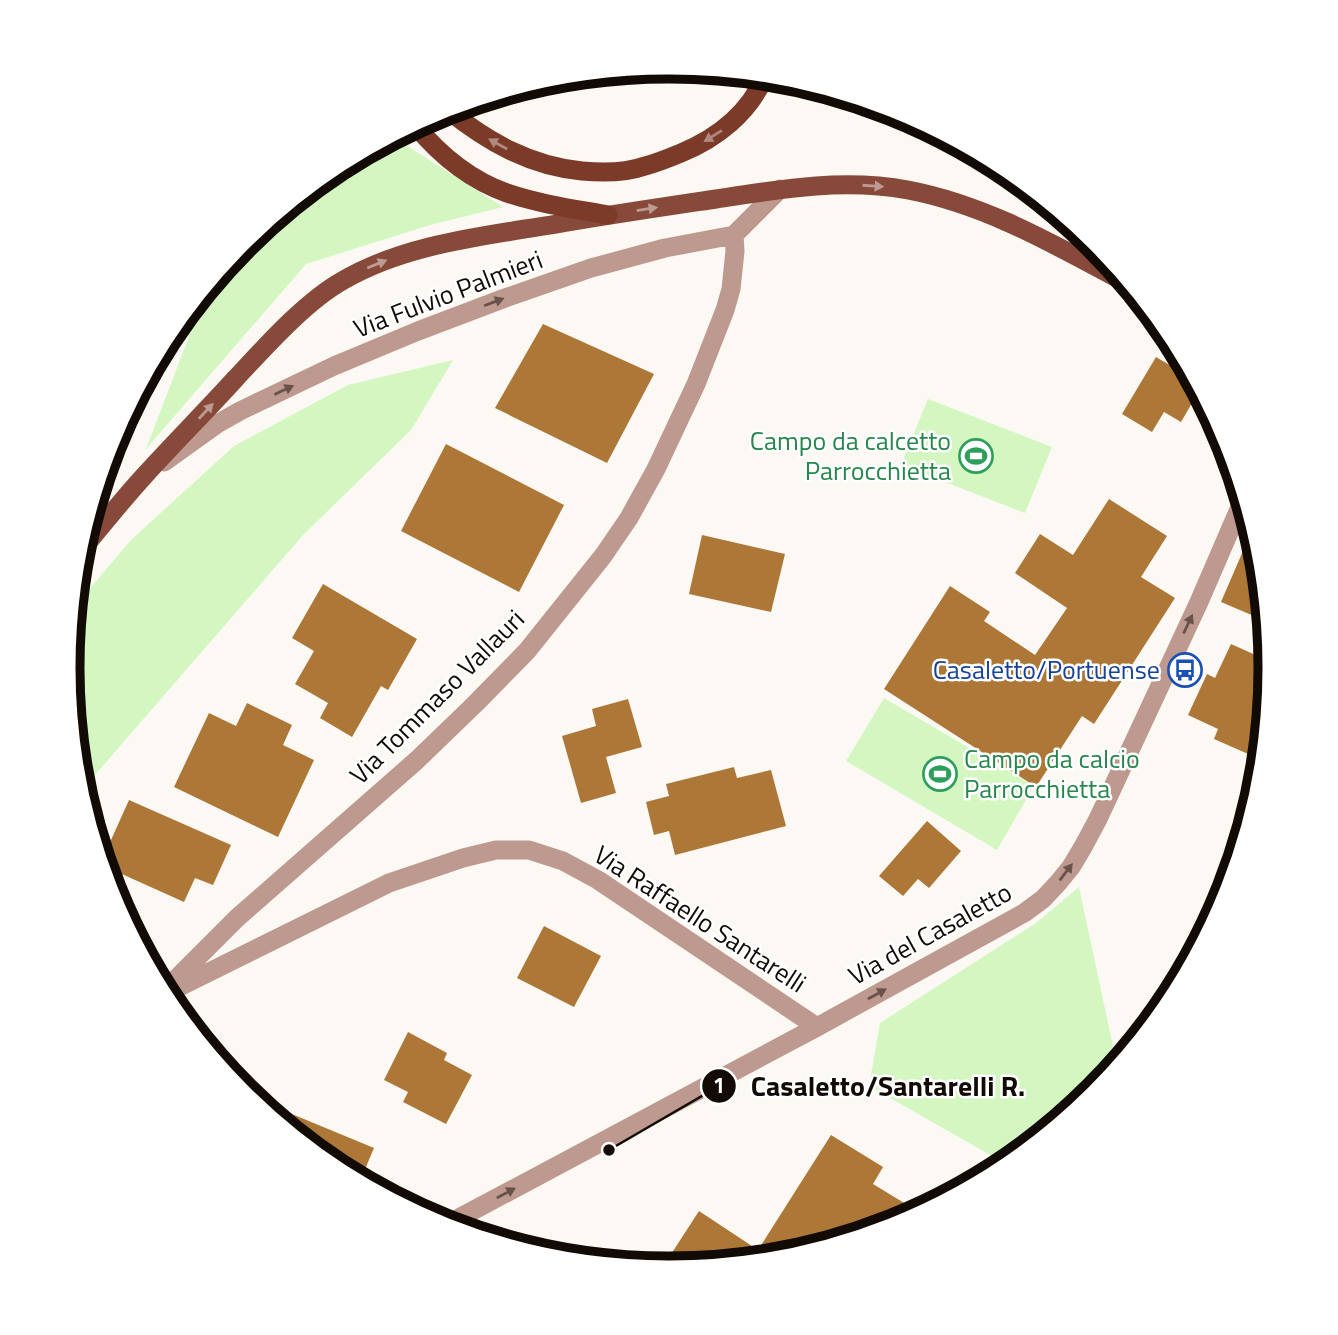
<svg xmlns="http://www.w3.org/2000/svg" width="1338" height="1335" font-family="'Titillium Web',sans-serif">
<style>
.green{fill:#d4f7c2}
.building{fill:#ad7837}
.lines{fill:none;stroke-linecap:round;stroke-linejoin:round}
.minor{stroke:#be998f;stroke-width:19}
.tertiary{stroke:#be998f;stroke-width:19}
.secondary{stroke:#9f6a5d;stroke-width:19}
.primary{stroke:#874939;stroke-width:19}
.trunk{stroke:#7c3a29;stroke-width:19}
.oneway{fill:#b0897f}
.oneway2{fill:#bd9b92}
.oneway3{fill:#68524a}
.labels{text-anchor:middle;stroke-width:5;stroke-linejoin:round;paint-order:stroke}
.street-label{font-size:26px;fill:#120b05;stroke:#fff}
.leisure-label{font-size:26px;fill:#27864d;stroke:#fff;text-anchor:end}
.transit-label{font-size:26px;fill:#164399;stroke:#fff;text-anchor:end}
.rim{fill:none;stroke:#120b05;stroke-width:9}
.leader{fill:none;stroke:#120b05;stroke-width:2.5}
.callout-dot{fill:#120b05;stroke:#fff;stroke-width:2.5}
.mark-label{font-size:21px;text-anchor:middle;font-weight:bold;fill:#fff}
.callout-label{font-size:28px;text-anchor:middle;font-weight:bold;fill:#120b05;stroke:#fff;stroke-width:5;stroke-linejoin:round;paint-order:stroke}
</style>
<rect width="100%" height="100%" fill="#fcf8f3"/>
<path class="green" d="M 393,137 L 503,207 L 430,225 L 306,264 L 146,449 L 208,287 L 244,242 L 335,168 Z
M 453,360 L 411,430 L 304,534 L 81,791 L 79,784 L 68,667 L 74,607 L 131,540 L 234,446 L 348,385 Z
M 928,399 L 1052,447 L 1025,513 L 901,465 Z
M 884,698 L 1034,786 L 997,850 L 846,761 Z
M 1079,887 L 1117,1065 L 1094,1093 L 1006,1164 L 869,1086 L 880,1023 L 1036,923 Z"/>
<path class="building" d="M 543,324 L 654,374 L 607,463 L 495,408 Z
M 1179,356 L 1181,357 L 1199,391 L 1181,422 L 1164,412 L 1152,432 L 1122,414 L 1156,357 L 1173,367 Z
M 446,444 L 564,505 L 519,592 L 401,531 Z
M 1109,499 L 1167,536 L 1141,577 L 1175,598 L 1094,724 L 1082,716 L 1036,787 L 884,689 L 950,586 L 990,612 L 984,621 L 1035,655 L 1067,608 L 1015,573 L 1040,534 L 1073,555 Z
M 1252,530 L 1259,551 L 1264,611 L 1261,619 L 1221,602 Z
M 702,535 L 785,554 L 771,612 L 689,594 Z
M 323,584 L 417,639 L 388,690 L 381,686 L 352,737 L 320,718 L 328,703 L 295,684 L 314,651 L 292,638 Z
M 1231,644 L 1269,661 L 1260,681 L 1268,685 L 1263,740 L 1255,757 L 1214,739 L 1218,729 L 1188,715 L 1207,674 L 1215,678 Z
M 628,699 L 642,747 L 606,757 L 616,793 L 581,803 L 562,736 L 596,726 L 592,709 Z
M 247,703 L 292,725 L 283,745 L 314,760 L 278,837 L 174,787 L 209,713 L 236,726 Z
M 734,767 L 737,778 L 771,770 L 786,826 L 675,855 L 669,831 L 654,835 L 646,802 L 669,796 L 666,784 Z
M 129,800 L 231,845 L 213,885 L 195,878 L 184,902 L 104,866 L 102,860 Z
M 927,821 L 961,851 L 929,888 L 918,879 L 903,896 L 879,876 Z
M 124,917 L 137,924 L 133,933 Z
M 544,926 L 601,956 L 574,1007 L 517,978 Z
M 408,1032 L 447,1053 L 444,1060 L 472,1075 L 446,1124 L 403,1102 L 408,1092 L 384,1080 Z
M 275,1107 L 374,1148 L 360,1181 L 335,1167 L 272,1115 Z
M 831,1135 L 883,1167 L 873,1184 L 919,1212 L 899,1223 L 786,1257 L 670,1268 L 664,1265 L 699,1211 L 758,1250 Z"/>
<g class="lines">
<path class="minor" d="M 164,462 L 217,424 L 240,411 L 334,366 L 418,331 L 505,298 L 591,268 L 665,248 L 734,235 L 780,189
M 164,991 L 237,918 L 417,760 L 475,704 L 527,651 L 603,556 L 629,518 L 656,469 L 696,384 L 725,310 L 731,289 L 735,251 L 734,235
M 169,992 L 389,883 L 463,858 L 496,850 L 529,850 L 563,861 L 598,880 L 817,1027"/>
<path class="tertiary" d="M 446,1225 L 817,1027 L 1024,913 L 1043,899 L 1058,883 L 1071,867 L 1083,847 L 1098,819 L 1199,602 L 1243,500"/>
<path class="secondary" d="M 1003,168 L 1083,234"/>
<path class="primary" d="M 79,553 C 101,527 122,500 145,475 C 175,442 206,411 236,378 C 265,347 305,302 342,281 C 410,241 497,235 574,221 C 621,213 669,206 716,199 C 780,189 843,178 908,190 C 987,205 1057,246 1128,284"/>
<path class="trunk" d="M 448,110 C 488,142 530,166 582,171 C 603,173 625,173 645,166 C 657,163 669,158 681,153 C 717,138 749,113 765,76
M 415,125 C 439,154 470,180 507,193 C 539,204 575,209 608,215"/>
</g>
<defs><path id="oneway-solid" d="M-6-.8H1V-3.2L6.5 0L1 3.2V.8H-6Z" transform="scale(1.75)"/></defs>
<g class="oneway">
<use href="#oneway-solid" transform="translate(713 136) rotate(148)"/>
<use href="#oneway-solid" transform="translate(498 144) rotate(-151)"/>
</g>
<g class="oneway2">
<use href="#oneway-solid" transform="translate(873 186) rotate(4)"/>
<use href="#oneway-solid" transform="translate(647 209) rotate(-9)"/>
<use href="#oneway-solid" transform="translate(377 264) rotate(-22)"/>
<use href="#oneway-solid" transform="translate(206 411) rotate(-47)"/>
</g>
<g class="oneway3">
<use href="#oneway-solid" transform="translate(494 302) rotate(-21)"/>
<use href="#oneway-solid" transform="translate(284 390) rotate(-25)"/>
<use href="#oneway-solid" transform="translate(1188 624) rotate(-65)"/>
<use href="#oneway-solid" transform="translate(1066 872) rotate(-53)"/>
<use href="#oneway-solid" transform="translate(877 994) rotate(-29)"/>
<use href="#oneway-solid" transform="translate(506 1193) rotate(-28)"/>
</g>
<defs>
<g id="stadium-ring" transform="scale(1.75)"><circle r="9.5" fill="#fff" stroke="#2e9e5b" stroke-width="1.5"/><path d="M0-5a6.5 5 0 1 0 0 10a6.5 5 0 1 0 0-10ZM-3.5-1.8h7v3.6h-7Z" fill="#2e9e5b"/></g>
<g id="bus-ring" transform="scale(1.75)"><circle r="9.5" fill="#fff" stroke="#1a4fb4" stroke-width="1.5"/><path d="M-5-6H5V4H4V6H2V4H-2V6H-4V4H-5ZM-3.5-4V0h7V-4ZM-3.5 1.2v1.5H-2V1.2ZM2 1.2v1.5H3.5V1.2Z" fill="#1a4fb4"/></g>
</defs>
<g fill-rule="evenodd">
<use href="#stadium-ring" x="976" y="456"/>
<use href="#bus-ring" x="1185" y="670"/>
<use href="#stadium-ring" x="940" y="774"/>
</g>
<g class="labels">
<g class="street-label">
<text transform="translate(448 294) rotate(-21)" y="9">Via Fulvio Palmieri</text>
<text transform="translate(437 697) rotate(-45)" y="9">Via Tommaso Vallauri</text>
<text transform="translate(700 919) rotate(33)" y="9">Via Raffaello Santarelli</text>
<text transform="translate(930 934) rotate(-29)" y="9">Via del Casaletto</text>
</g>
<g class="leisure-label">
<text x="951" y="450">Campo da calcetto<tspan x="951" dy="30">Parrocchietta</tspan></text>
<text x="964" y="768" text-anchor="start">Campo da calcio<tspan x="964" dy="30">Parrocchietta</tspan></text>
</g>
<g class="transit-label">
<text x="1160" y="679">Casaletto/Portuense</text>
</g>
</g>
<path d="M0 0H1338V1335H0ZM668 79H670A588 588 0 0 1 1258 667V668A588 588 0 0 1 670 1256H668A588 588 0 0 1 80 668V667A588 588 0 0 1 668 79Z" fill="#fff" fill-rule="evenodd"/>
<path class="rim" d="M668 79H670A588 588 0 0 1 1258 667V668A588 588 0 0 1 670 1256H668A588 588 0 0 1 80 668V667A588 588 0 0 1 668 79Z"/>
<path class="leader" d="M609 1150L719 1086"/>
<g class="callout-dot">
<circle cx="609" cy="1150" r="7"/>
<circle cx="719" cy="1086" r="18"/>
</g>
<g class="mark-label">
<text x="719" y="1093">1</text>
</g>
<g class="callout-label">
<text x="888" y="1096">Casaletto/Santarelli R.</text>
</g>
</svg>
